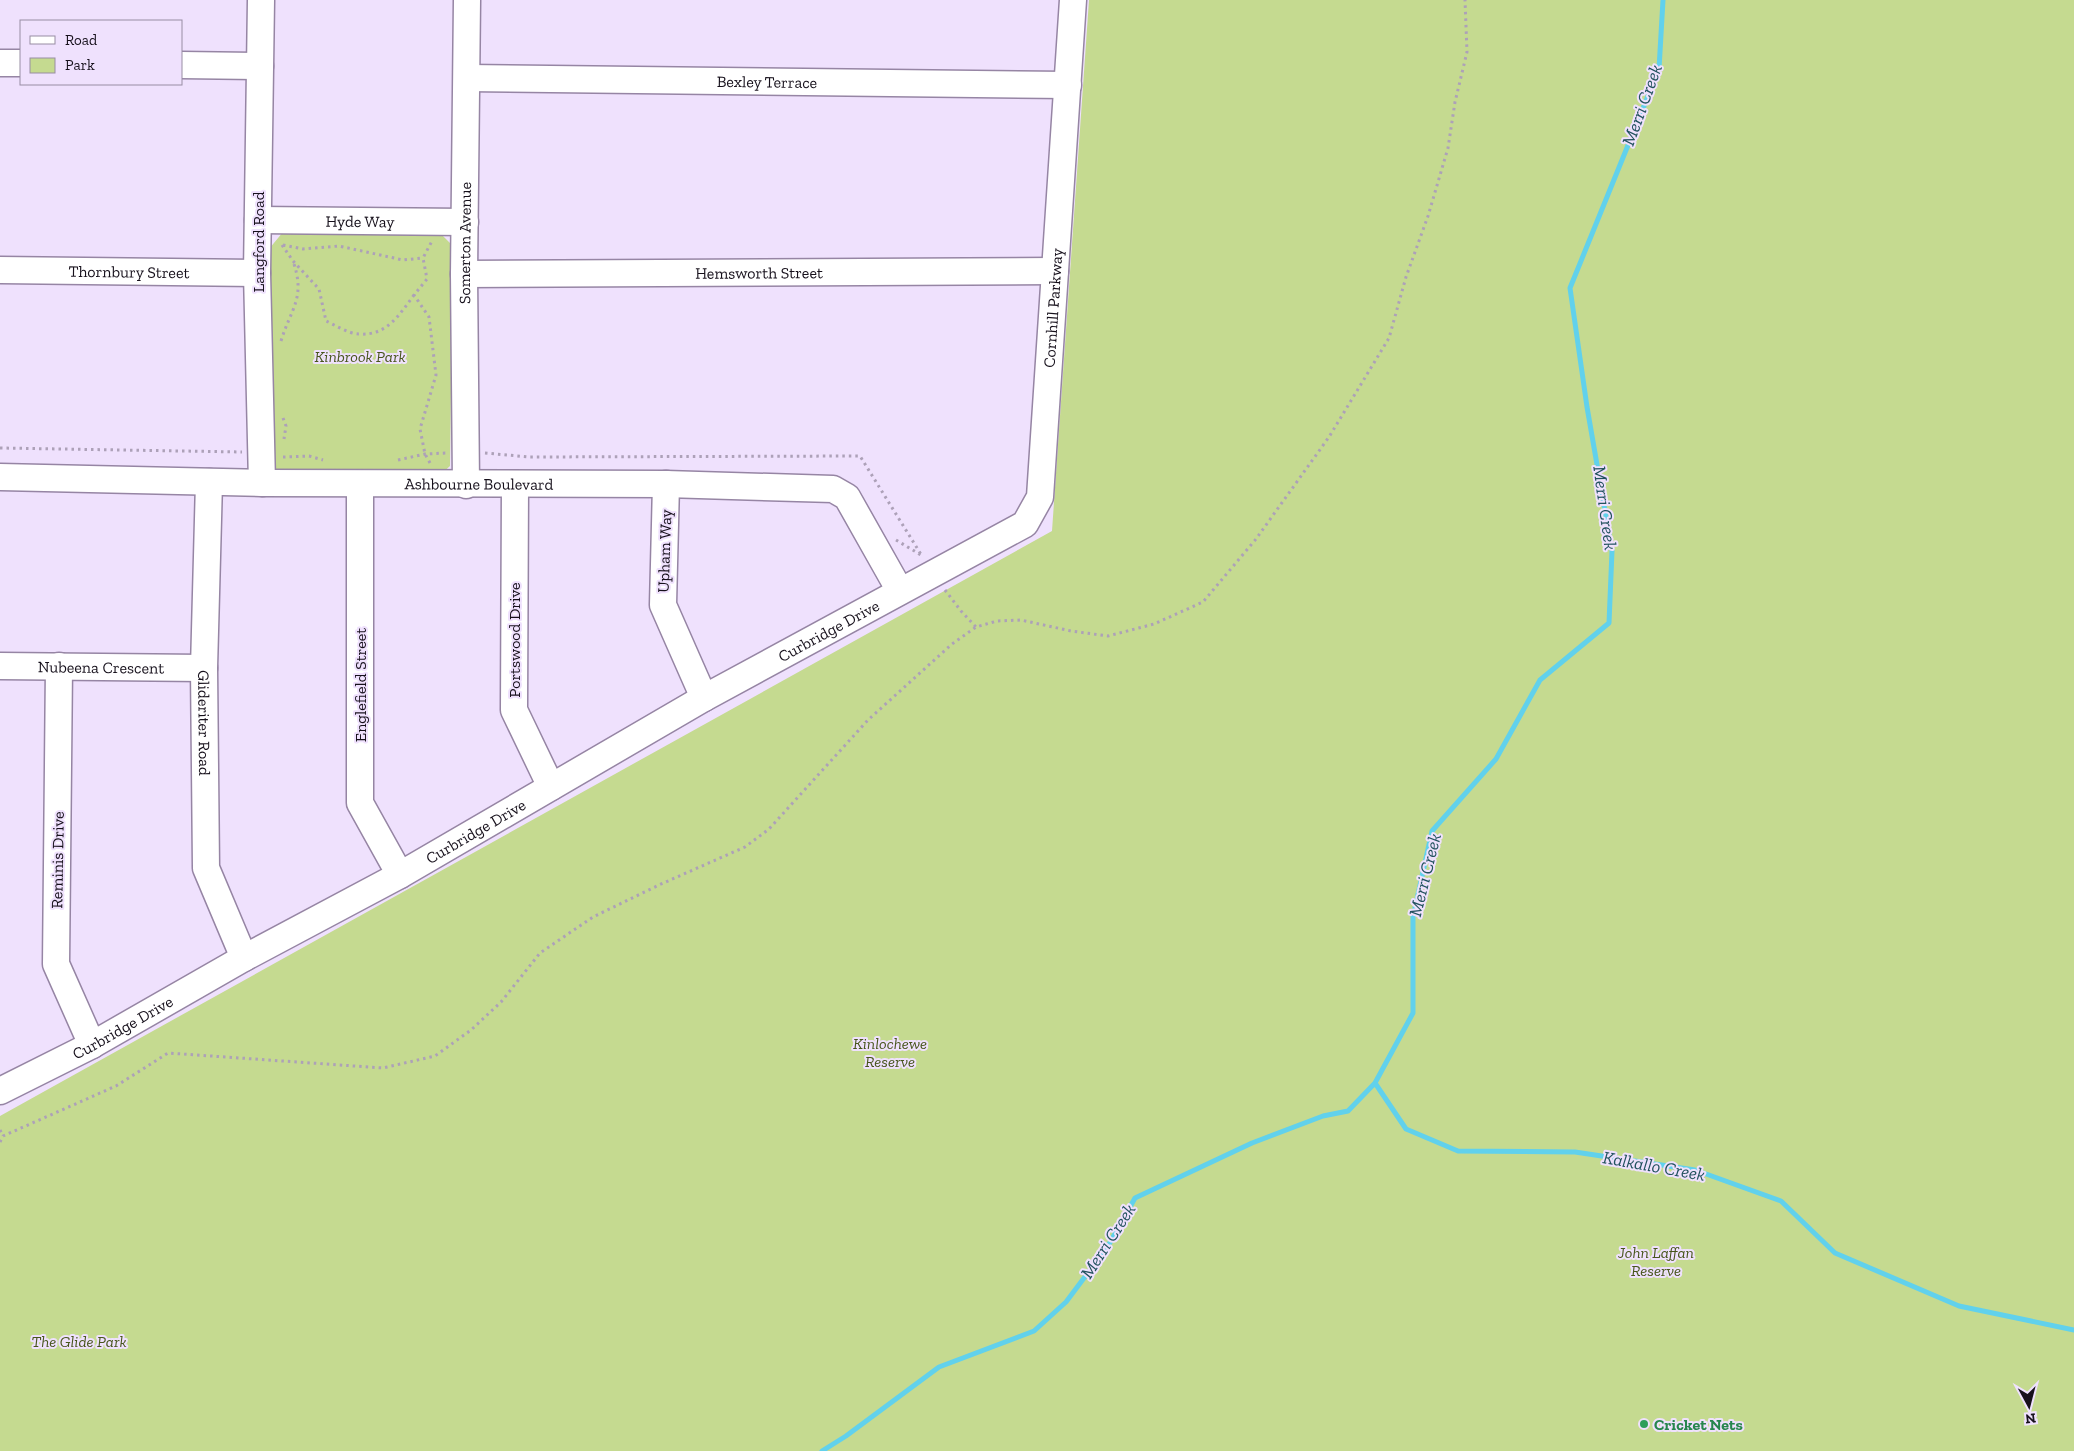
<svg xmlns="http://www.w3.org/2000/svg" width="2074" height="1451" font-family="'Zilla Slab',serif">
<style>
.green{fill:#c5da90}
.lines{fill:none;stroke-linecap:round;stroke-linejoin:round}
.stream{stroke:#61d1ec;stroke-width:5}
.minor-casing{stroke:#9685a4;stroke-width:29}
.path{stroke:#ada1b8;stroke-width:3;stroke-dasharray:2.5 4;stroke-linecap:butt}
.minor{stroke:#fff;stroke-width:26}
.leisure-dot{fill:#2e9e5b;stroke:#efe1fd;stroke-width:2}
.labels{text-anchor:middle;stroke-width:4;stroke-linejoin:round;paint-order:stroke}
.street-label{font-size:16px;fill:#16101b;stroke:#efe1fd}
.park-label{font-size:16px;font-style:italic;fill:#47551b;stroke:#efe1fd}
.leisure-label{font-size:16px;font-weight:bold;fill:#27864d;stroke:#efe1fd;text-anchor:start}
.water-label{font-size:18px;font-style:italic;fill:#22525e;stroke:#efe1fd}
</style>
<rect width="100%" height="100%" fill="#efe1fd"/>
<path class="green" d="M 1089,0 L 2074,0 L 2074,1451 L 0,1451 L 0,1116 L 1052,531 Z
M 283,232 L 441,234 L 453,246 L 450,466 L 438,477 L 278,476 L 268,462 L 269,249 Z"/>
<g class="lines">
<path class="stream" d="M 1375,1083 L 1406,1129 L 1458,1151 L 1575,1152 L 1695,1170 L 1781,1201 L 1835,1253 L 1959,1306 L 2074,1330
M 822,1451 L 846,1436 L 939,1367 L 1034,1331 L 1066,1302 L 1108,1246 L 1135,1198 L 1252,1143 L 1323,1116 L 1348,1111 L 1375,1083 L 1413,1013 L 1413,917 L 1432,831 L 1496,759 L 1540,680 L 1609,623 L 1612,551 L 1587,407 L 1570,288 L 1659,69 L 1663,0"/>
<g class="minor-casing">
<g id="minor">
<path d="M 261,0 L 257,273 L 262,483"/>
<path d="M 0,63 L 21,63"/>
<path d="M 181,65 L 260,66"/>
<path id="s1" d="M 467,78 L 1068,85"/>
<path id="s2" d="M 258,220 L 465,222"/>
<path id="s3" d="M 0,270 L 257,273"/>
<path id="s4" d="M 464,274 L 1055,271"/>
<path id="s5" d="M 0,477 L 262,483 L 666,484 L 833,489 L 847,497 L 900,591"/>
<path id="s6" d="M 209,482 L 204,668 L 206,868 L 244,958"/>
<path d="M 360,484 L 360,803 L 400,875"/>
<path d="M 666,484 L 663,605 L 704,698"/>
<path id="s7" d="M 466,485 L 464,274 L 467,0"/>
<path d="M 515,485 L 514,710 L 551,787"/>
<path id="s8" d="M 0,666 L 204,668"/>
<path d="M 59,666 L 56,964 L 92,1045"/>
<path id="s9" d="M 0,1091 L 92,1045 L 244,958 L 400,875 L 704,698 L 1025,524 L 1040,497 L 1073,0"/>
</g>
</g>
<path class="path" d="M 282,245 L 293,261 L 319,289 L 326,321 C 335,325 349,334 359,334 C 387,336 399,315 414,295
M 283,245 L 303,249 L 339,246 L 403,260 L 423,258
M 281,341 C 291,308 306,298 293,261
M 283,418 L 286,426 L 284,439
M 0,448 L 242,452
M 485,453 L 529,457 L 860,456 L 922,556
M 283,457 L 309,456 L 323,460
M 398,460 L 425,454 L 446,453
M 430,463 L 425,454 L 420,429 L 436,375 L 429,317 L 414,295 L 427,279 L 423,258 L 432,241
M 896,540 L 921,555
M 945,590 L 961,611 L 976,627
M 0,1130 L 3,1136
M 0,1142 L 3,1136 L 116,1086 L 168,1053 L 383,1068 L 435,1056 L 471,1030 L 501,1002 L 540,953 L 593,917 L 659,885 L 745,847 L 769,829 L 868,720 L 952,644 L 976,627 L 997,621 L 1021,620 L 1071,631 L 1108,636 L 1154,624 L 1203,602 L 1256,539 L 1329,437 L 1389,338 L 1406,277 L 1428,216 L 1448,148 L 1455,102 L 1467,52 L 1465,0"/>
<use href="#minor" class="minor"/>
</g>
<circle class="leisure-dot" cx="1644" cy="1424" r="5"/>
<g class="labels">
<g class="street-label">
<text dy="6" stroke="none"><textPath href="#s1" startOffset="300">Bexley Terrace</textPath></text>
<text dy="6" stroke="none"><textPath href="#s2" startOffset="102">Hyde Way</textPath></text>
<text transform="translate(258 242) rotate(-90)" y="6">Langford Road</text>
<text dy="6" stroke="none"><textPath href="#s7" startOffset="242">Somerton Avenue</textPath></text>
<text dy="6" stroke="none"><textPath href="#s3" startOffset="129">Thornbury Street</textPath></text>
<text dy="6" stroke="none"><textPath href="#s4" startOffset="295">Hemsworth Street</textPath></text>
<text dy="6" stroke="none"><textPath href="#s9" startOffset="1392">Cornhill Parkway</textPath></text>
<text dy="6" stroke="none"><textPath href="#s5" startOffset="479">Ashbourne Boulevard</textPath></text>
<text transform="translate(664 551) rotate(-88)" y="6">Upham Way</text>
<text dy="6" stroke="none"><textPath href="#s9" startOffset="948">Curbridge Drive</textPath></text>
<text transform="translate(514 640) rotate(-90)" y="6">Portswood Drive</text>
<text dy="6" stroke="none"><textPath href="#s8" startOffset="101">Nubeena Crescent</textPath></text>
<text transform="translate(360 685) rotate(-90)" y="6">Englefield Street</text>
<text dy="6" stroke="none"><textPath href="#s6" startOffset="241">Glideriter Road</textPath></text>
<text dy="6" stroke="none"><textPath href="#s9" startOffset="542">Curbridge Drive</textPath></text>
<text transform="translate(57 860) rotate(-89)" y="6">Reminis Drive</text>
<text dy="6" stroke="none"><textPath href="#s9" startOffset="138">Curbridge Drive</textPath></text>
</g>
<g class="park-label">
<text x="360" y="362">Kinbrook Park</text>
<text x="890" y="1049">Kinlochewe<tspan x="890" dy="18">Reserve</tspan></text>
<text x="1656" y="1258">John Laffan<tspan x="1656" dy="18">Reserve</tspan></text>
<text x="79" y="1347">The Glide Park</text>
</g>
<g class="leisure-label">
<text x="1654" y="1430">Cricket Nets</text>
</g>
<g class="water-label">
<text transform="translate(1642 105) rotate(-70)" y="6">Merri Creek</text>
<text transform="translate(1605 508) rotate(82)" y="6">Merri Creek</text>
<text transform="translate(1425 875) rotate(-76)" y="6">Merri Creek</text>
<text transform="translate(1654 1166) rotate(10)" y="6">Kalkallo Creek</text>
<text transform="translate(1108 1241) rotate(-57)" y="6">Merri Creek</text>
</g>
</g>
<rect x="20" y="20" width="162" height="65" fill="#efe1fd" stroke="#988da3"/>
<rect x="30" y="36" width="25" height="8" fill="#ffffff" stroke="#988da3"/>
<text x="65" y="45" font-size="15" fill="#16101b">Road</text>
<rect x="30" y="58" width="25" height="15" fill="#c5da90" stroke="#988da3"/>
<text x="65" y="70" font-size="15" fill="#16101b">Park</text>
<g transform="translate(2029 1406) rotate(173)" stroke="#efe1fd" stroke-width="4" paint-order="stroke">
<path d="M0-4L9 19L0 12L-9 19Z" fill="#16101b"/>
<text y="-8" font-size="14" font-weight="bold" text-anchor="middle" fill="#16101b">N</text>
</g>
</svg>
